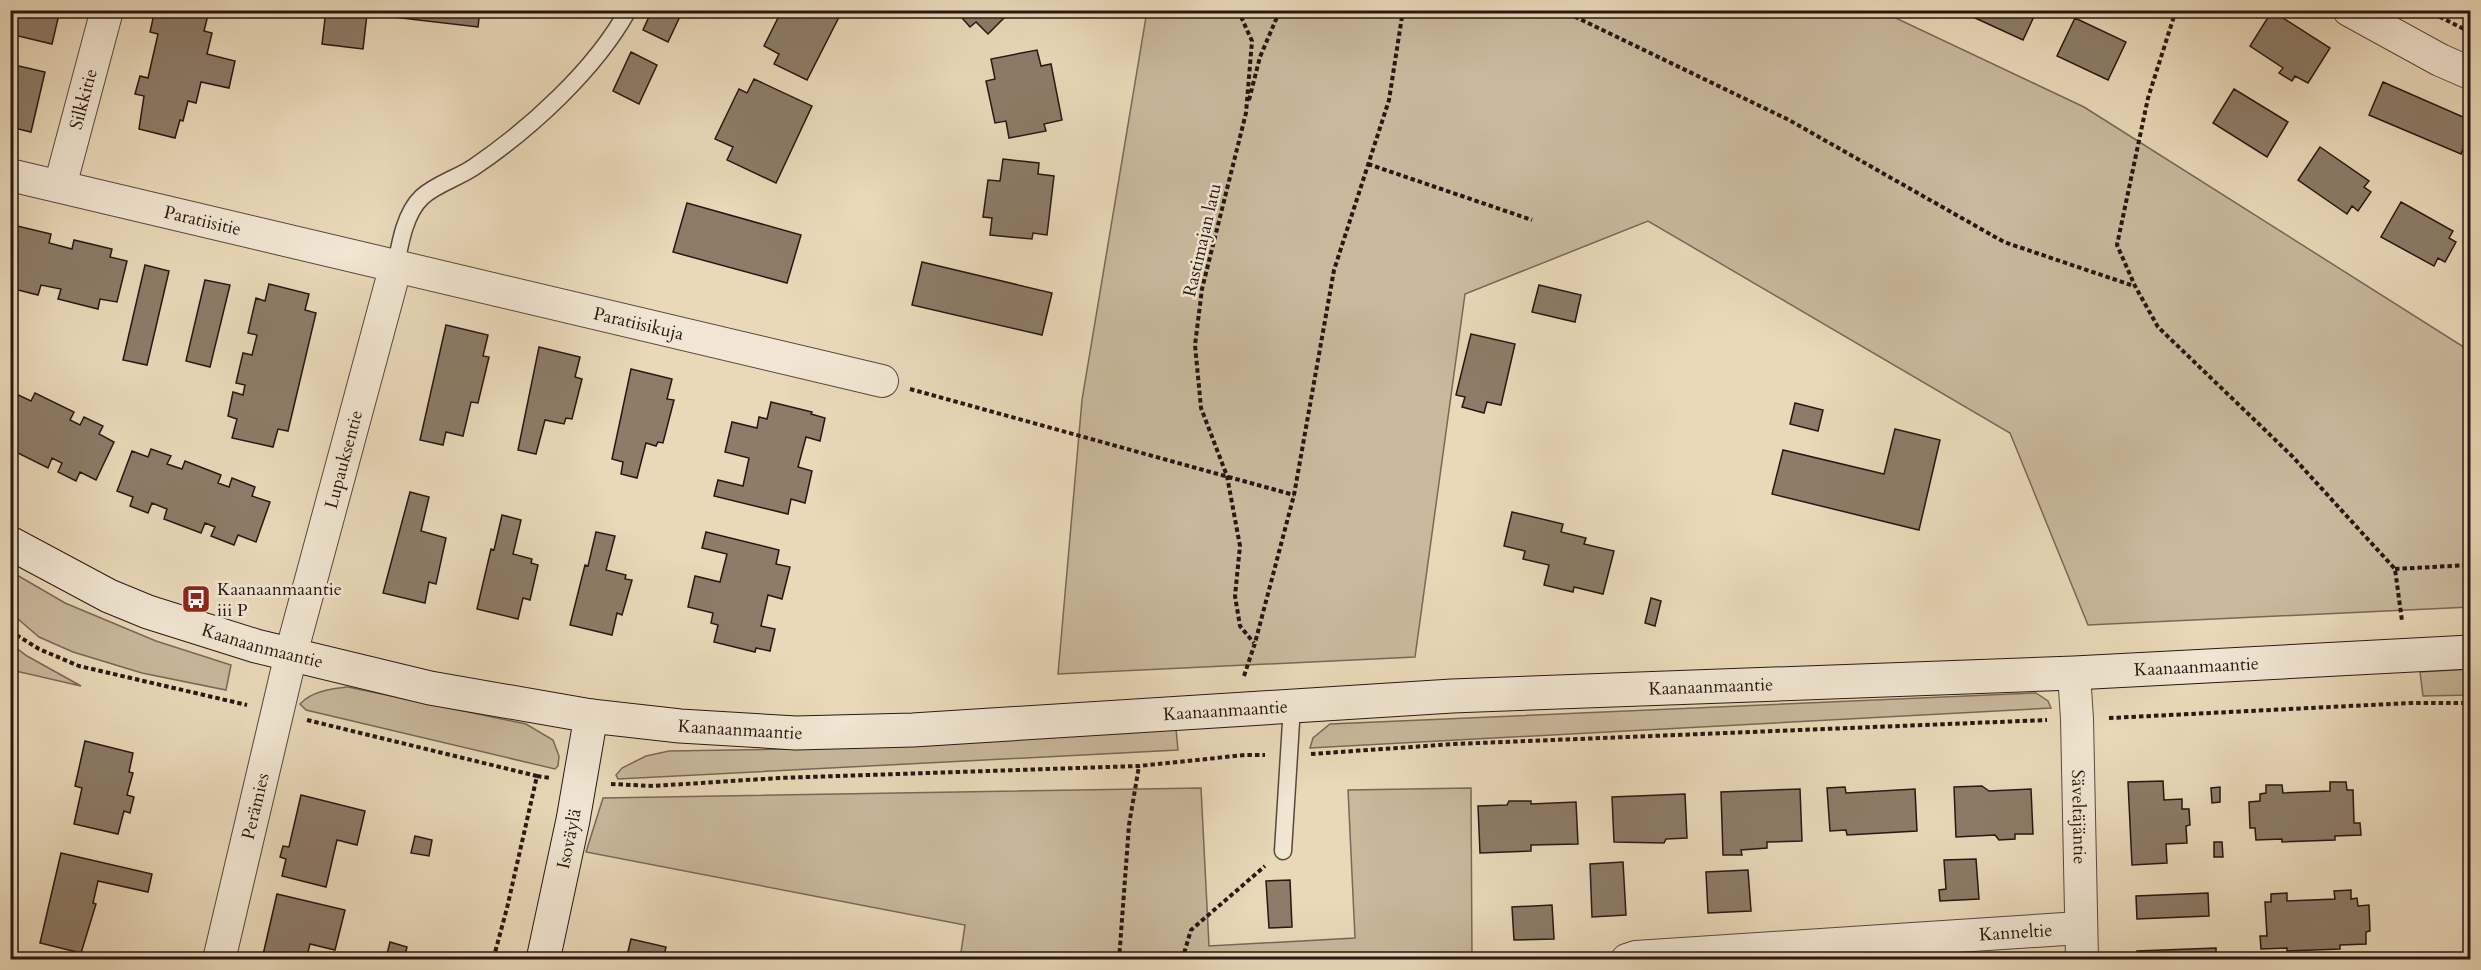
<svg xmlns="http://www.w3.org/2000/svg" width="2481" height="970" font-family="Cardo,serif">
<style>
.green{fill:#c8b89c;stroke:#786856;stroke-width:1.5}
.building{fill:#8c7c68;stroke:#281711;stroke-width:1.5}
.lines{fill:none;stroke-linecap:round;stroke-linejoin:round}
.lane-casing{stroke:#58483b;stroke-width:19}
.street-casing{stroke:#58483b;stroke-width:34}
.secondary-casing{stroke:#281711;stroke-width:35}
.path{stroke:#281711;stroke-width:4;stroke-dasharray:4.5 3;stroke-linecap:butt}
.lane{stroke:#f1e6d2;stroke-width:16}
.street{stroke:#f1e6d2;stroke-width:32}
.secondary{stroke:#f1e6d2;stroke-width:33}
.labels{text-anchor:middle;stroke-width:5;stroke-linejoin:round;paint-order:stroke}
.street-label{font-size:18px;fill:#281711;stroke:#f1e6d2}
.poi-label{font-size:18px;fill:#281711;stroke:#f1e6d2;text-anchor:start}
</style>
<rect width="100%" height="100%" fill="#e9d9b9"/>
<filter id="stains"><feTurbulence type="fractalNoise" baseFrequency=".00333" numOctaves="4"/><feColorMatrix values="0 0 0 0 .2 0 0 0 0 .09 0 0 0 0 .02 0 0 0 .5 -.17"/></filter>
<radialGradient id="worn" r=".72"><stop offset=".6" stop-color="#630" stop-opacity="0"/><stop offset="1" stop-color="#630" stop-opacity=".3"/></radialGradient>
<path class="green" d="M 1147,11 L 1881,11 L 2084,107 L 2470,351 L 2470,607 L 2088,625 L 2010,433 L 1648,221 L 1465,294 L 1415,657 L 1058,674 L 1082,400 Z
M 10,571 L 65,603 L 156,641 L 231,665 L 226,690 L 142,673 L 73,652 L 39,637 L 11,613 Z
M 11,644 L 27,656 L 81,686 L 11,670 Z
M 2470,669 L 2470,695 L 2423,696 L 2420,672 Z
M 348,687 L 526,724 L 553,740 L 559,756 L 558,766 L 555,769 L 306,710 L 300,704 C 312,691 331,689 348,687 Z
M 2036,693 L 2048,701 L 2051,708 L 1310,748 L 1313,738 L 1330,724 Z
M 1176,729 L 1178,750 L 618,779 L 616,775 L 622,768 L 646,756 L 669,751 L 788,749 Z
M 1201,788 L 1209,946 L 1355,938 L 1348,790 L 1471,788 L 1472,959 L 960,959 L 965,925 L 586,852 L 603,798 Z"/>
<path class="building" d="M 12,10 L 60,10 L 52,44 L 14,35 L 17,23 L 10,21 Z
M 164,10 L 209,11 L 204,31 L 212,33 L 207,54 L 235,61 L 229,88 L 201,82 L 196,103 L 188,101 L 183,121 L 180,120 L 175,138 L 139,129 L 144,96 L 135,94 L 140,76 L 148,78 L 158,34 L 150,32 L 154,14 L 163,15 Z
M 326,10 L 480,10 L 478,27 L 367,14 L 363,49 L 322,44 Z
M 652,10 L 683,10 L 668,42 L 643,30 Z
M 782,10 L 826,10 L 839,17 L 807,80 L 774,64 L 779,54 L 764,46 Z
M 955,10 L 1012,10 L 988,34 L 976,22 L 970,27 Z
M 1975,10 L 2037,10 L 2023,40 L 1973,17 Z
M 2272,11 L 2330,48 L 2308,83 L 2295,76 L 2292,81 L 2279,73 L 2283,68 L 2250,46 Z
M 2075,18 L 2126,42 L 2108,80 L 2057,56 Z
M 1037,50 L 1041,66 L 1051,64 L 1062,120 L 1044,124 L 1046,131 L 1009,138 L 1006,121 L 995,123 L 986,81 L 995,79 L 991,59 Z
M 631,52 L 657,65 L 639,104 L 613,91 Z
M 10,64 L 45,72 L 31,132 L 10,127 Z
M 754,79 L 812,106 L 776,183 L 727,160 L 733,147 L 715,139 L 739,89 L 747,93 Z
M 2383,82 L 2470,120 L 2470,132 L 2461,154 L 2369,115 Z
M 2234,89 L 2288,122 L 2267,157 L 2213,123 Z
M 2320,147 L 2369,181 L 2364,187 L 2371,192 L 2358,211 L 2352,206 L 2347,214 L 2298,180 Z
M 1003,159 L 1039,163 L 1038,174 L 1054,176 L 1047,235 L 1033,233 L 1032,239 L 990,235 L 992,218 L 983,217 L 988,180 L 1000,181 Z
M 2401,202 L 2453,231 L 2449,238 L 2456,242 L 2445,262 L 2438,258 L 2434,266 L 2381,237 Z
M 687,203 L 801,235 L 787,283 L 673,252 Z
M 13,225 L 51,234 L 49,243 L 72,249 L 74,240 L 112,249 L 110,257 L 127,261 L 117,302 L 100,299 L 98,309 L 58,299 L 61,289 L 41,285 L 38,295 L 10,288 L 10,234 Z
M 922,262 L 1052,293 L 1042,335 L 912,305 Z
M 145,265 L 169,271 L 147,365 L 123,360 Z
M 205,280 L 230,285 L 210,367 L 186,361 Z
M 269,284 L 309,294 L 305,310 L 316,313 L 288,431 L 278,429 L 273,447 L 232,438 L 237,419 L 228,416 L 233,392 L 243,395 L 245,385 L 236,383 L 243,353 L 252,355 L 257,335 L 248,333 L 256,298 L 265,301 Z
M 1539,285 L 1581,295 L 1575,322 L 1532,312 Z
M 446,325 L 488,335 L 483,356 L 489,357 L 478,403 L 471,402 L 463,436 L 446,432 L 443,445 L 420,440 Z
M 1471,334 L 1515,344 L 1501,405 L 1487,402 L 1484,413 L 1462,407 L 1465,397 L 1456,395 Z
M 539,347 L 580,357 L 575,377 L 582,379 L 572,419 L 566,418 L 564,424 L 545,420 L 536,454 L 518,450 Z
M 631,369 L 672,379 L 667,399 L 674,400 L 663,443 L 658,442 L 656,446 L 646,443 L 637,478 L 621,474 L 623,462 L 612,459 Z
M 14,393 L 31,401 L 35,393 L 74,412 L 70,420 L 80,425 L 84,417 L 103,426 L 99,434 L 114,442 L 96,480 L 80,472 L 76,481 L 58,472 L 62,463 L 52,458 L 48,468 L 10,449 L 12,439 L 10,438 L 10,400 Z
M 771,402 L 812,412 L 811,414 L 825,418 L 820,441 L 806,437 L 798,467 L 812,471 L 805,503 L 791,499 L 788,514 L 714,496 L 718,480 L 743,486 L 749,458 L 725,452 L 732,422 L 757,428 L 759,417 L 767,419 Z
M 1795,403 L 1823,410 L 1818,431 L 1790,424 Z
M 1895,429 L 1940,440 L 1919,530 L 1772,494 L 1783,450 L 1884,474 Z
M 151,449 L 171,456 L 167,464 L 182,469 L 185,461 L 221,475 L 218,483 L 229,487 L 232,478 L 255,487 L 252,496 L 270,502 L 256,542 L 238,535 L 234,545 L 211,536 L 215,527 L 205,523 L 201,533 L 164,519 L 167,509 L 152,503 L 148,513 L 130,506 L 133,497 L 117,491 L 132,451 L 148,457 Z
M 410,492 L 429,497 L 421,531 L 446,538 L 436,584 L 429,582 L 425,603 L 383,593 Z
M 1512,512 L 1563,524 L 1561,532 L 1586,538 L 1584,544 L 1614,551 L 1603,594 L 1574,587 L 1573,592 L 1544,585 L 1549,565 L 1523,559 L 1525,551 L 1504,546 Z
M 502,515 L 521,520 L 513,554 L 532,559 L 531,563 L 538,565 L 530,600 L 523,598 L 518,619 L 477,609 L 491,549 L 494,550 Z
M 596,532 L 615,536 L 606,570 L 626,575 L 625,579 L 632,580 L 622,615 L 617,613 L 612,635 L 570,625 L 585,565 L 588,566 Z
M 706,532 L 779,550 L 776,564 L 790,567 L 782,599 L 768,595 L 761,626 L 775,629 L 770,651 L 756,648 L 755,652 L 714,642 L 718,625 L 711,623 L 713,613 L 688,607 L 695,576 L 720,582 L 727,554 L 702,548 Z
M 1651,598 L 1661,601 L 1655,626 L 1645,623 Z
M 85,741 L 133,753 L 129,772 L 133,773 L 127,795 L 134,797 L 130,813 L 124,811 L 118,834 L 74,824 L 82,788 L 75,786 Z
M 2163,781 L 2164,800 L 2182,799 L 2182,809 L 2189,809 L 2190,825 L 2186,826 L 2187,843 L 2166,844 L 2167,863 L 2132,865 L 2128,782 Z
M 2330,782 L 2346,782 L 2347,790 L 2353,790 L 2354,823 L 2360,823 L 2361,835 L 2335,836 L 2335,840 L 2282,842 L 2282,839 L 2256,840 L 2255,828 L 2250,828 L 2249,802 L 2260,801 L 2260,794 L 2266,793 L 2266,785 L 2282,785 L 2283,793 L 2330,791 Z
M 1982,786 L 1989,791 L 2031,789 L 2033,834 L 2015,834 L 2015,839 L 1999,840 L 1995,835 L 1956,837 L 1954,787 Z
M 1845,787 L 1846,793 L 1915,789 L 1917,831 L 1847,835 L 1846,830 L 1830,831 L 1827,788 Z
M 2220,787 L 2220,802 L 2212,803 L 2211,788 Z
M 1800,789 L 1802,841 L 1767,842 L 1767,848 L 1741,850 L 1742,855 L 1723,855 L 1721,792 Z
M 1685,794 L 1687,838 L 1666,839 L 1664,843 L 1614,842 L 1612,797 Z
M 301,795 L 365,811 L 357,845 L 337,840 L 326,887 L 282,876 L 286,859 L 280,857 L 283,846 L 289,847 Z
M 1509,801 L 1531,801 L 1531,804 L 1576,802 L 1578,844 L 1531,845 L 1531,851 L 1480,853 L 1478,806 L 1507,805 Z
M 415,836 L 432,840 L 429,856 L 411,853 Z
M 2214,842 L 2222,842 L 2223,857 L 2214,857 Z
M 61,853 L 152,874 L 148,892 L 98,881 L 93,903 L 96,904 L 81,953 L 40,943 Z
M 1976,859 L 1979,899 L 1940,901 L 1939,890 L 1946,889 L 1944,860 Z
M 1623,862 L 1626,915 L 1592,917 L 1590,864 Z
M 1748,870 L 1751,911 L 1708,913 L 1706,872 Z
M 1290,880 L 1292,927 L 1269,928 L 1266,881 Z
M 2351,890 L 2351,899 L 2357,898 L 2358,906 L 2369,905 L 2370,931 L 2366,932 L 2366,944 L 2340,945 L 2340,949 L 2287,951 L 2287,948 L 2261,949 L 2260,936 L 2267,936 L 2265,902 L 2271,902 L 2271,894 L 2287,893 L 2287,901 L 2335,899 L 2334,891 Z
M 2208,893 L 2209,916 L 2137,919 L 2136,896 Z
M 277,894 L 345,910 L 335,950 L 310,944 L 306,960 L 262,959 Z
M 1552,905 L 1554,939 L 1514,940 L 1512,907 Z
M 631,939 L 666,947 L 663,960 L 626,960 Z
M 390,942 L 407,947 L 404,960 L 386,958 Z
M 2216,948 L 2216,960 L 2138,960 L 2137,951 Z"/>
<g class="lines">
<g class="lane-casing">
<path id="lane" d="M 396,265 C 400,243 405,213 422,197 C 436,184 458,178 474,167 C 530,129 595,70 628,10
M 1283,851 L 1292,706"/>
</g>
<g class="street-casing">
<g id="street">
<path d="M 2349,10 L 2440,60 L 2470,73"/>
<path id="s1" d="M 10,175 L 882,381"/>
<path id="s2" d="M 60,186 L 107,10"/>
<path id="s3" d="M 2074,673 L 2077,719 L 2082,960"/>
<path id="s4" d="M 219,960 L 291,654 L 396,265"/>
<path id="s5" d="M 1627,960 L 1636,957 L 2080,928"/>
</g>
</g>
<g class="secondary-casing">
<g id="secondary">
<path id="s6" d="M 10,543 L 109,596 L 148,612 L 256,646 L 430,688 L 591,716 L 680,726 L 796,733 L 913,730 L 1452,696 L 2074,673 L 2470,652"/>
<path id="s7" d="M 543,960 L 573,820 L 591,716"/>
</g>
</g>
<path class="path" d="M 1238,10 L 1252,41 L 1246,113 L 1202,289 L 1195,345 L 1201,408 L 1227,476 L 1240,546 L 1235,596 L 1240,626 L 1254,643
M 1561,10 L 1789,120 L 2004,242 L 2134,286
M 2176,10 L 2148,98 L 2117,245 L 2135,286 L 2158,327 L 2292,456 L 2395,569 L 2402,621
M 2426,10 L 2470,32
M 1249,100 L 1260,57 L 1280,10
M 1368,164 L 1532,220
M 910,389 L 1294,495
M 2395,569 L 2470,565
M 10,631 L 39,649 L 79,666 L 247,705
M 1244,676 L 1255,643 L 1294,495 L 1334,270 L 1389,100 L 1403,10
M 2109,718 L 2411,703 L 2470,703
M 307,720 L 537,776 L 507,908 L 493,960
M 1311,754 L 1454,744 L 2047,720
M 537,776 L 550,778
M 611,784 L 653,786 L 779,778 L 1139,766 L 1245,755 L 1265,755
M 1119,960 L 1129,825 L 1139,766
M 1182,960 L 1191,930 L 1265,866"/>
<use href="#lane" class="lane"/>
<use href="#street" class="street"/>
<use href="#secondary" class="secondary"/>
</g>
<defs>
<g id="bus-square" transform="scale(1.5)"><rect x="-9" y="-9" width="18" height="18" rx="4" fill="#8f2418" stroke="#f1e6d2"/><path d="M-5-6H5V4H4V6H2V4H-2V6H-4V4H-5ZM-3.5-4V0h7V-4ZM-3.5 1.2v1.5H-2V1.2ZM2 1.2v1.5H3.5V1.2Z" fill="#fff"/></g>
</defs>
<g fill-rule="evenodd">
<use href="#bus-square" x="196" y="599"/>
</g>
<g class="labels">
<g class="street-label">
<text dy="6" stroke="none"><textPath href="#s2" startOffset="90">Silkkitie</textPath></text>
<text dy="6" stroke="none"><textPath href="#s1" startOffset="198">Paratiisitie</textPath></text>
<text transform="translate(1202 240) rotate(-77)" y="6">Rastimajan latu</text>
<text dy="6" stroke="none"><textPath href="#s1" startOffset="646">Paratiisikuja</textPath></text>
<text dy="6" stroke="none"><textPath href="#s4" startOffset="516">Lupauksentie</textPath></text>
<text dy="6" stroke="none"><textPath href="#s6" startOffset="274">Kaanaanmaantie</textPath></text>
<text dy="6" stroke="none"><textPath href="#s6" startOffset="2218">Kaanaanmaantie</textPath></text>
<text dy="6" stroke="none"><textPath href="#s6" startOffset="1732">Kaanaanmaantie</textPath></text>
<text dy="6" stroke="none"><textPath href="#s6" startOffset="1246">Kaanaanmaantie</textPath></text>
<text dy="6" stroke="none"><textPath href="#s6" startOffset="760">Kaanaanmaantie</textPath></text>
<text dy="6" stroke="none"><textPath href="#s4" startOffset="158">Perämies</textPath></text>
<text dy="6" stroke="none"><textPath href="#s3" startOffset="144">Säveltäjäntie</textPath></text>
<text dy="6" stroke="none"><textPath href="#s7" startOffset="124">Isoväylä</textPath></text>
<text dy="6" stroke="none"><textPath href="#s5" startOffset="390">Kanneltie</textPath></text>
</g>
<g class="poi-label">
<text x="217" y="595">Kaanaanmaantie<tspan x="217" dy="21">iii P</tspan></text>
</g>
</g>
<rect width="2481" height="970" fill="none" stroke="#e9d9b9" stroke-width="36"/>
<rect x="12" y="12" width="2457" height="946" fill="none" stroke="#281711" stroke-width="3"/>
<rect x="18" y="18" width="2445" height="934" fill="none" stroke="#281711" stroke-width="1.5"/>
<rect width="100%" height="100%" filter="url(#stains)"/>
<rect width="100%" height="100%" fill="url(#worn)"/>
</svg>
